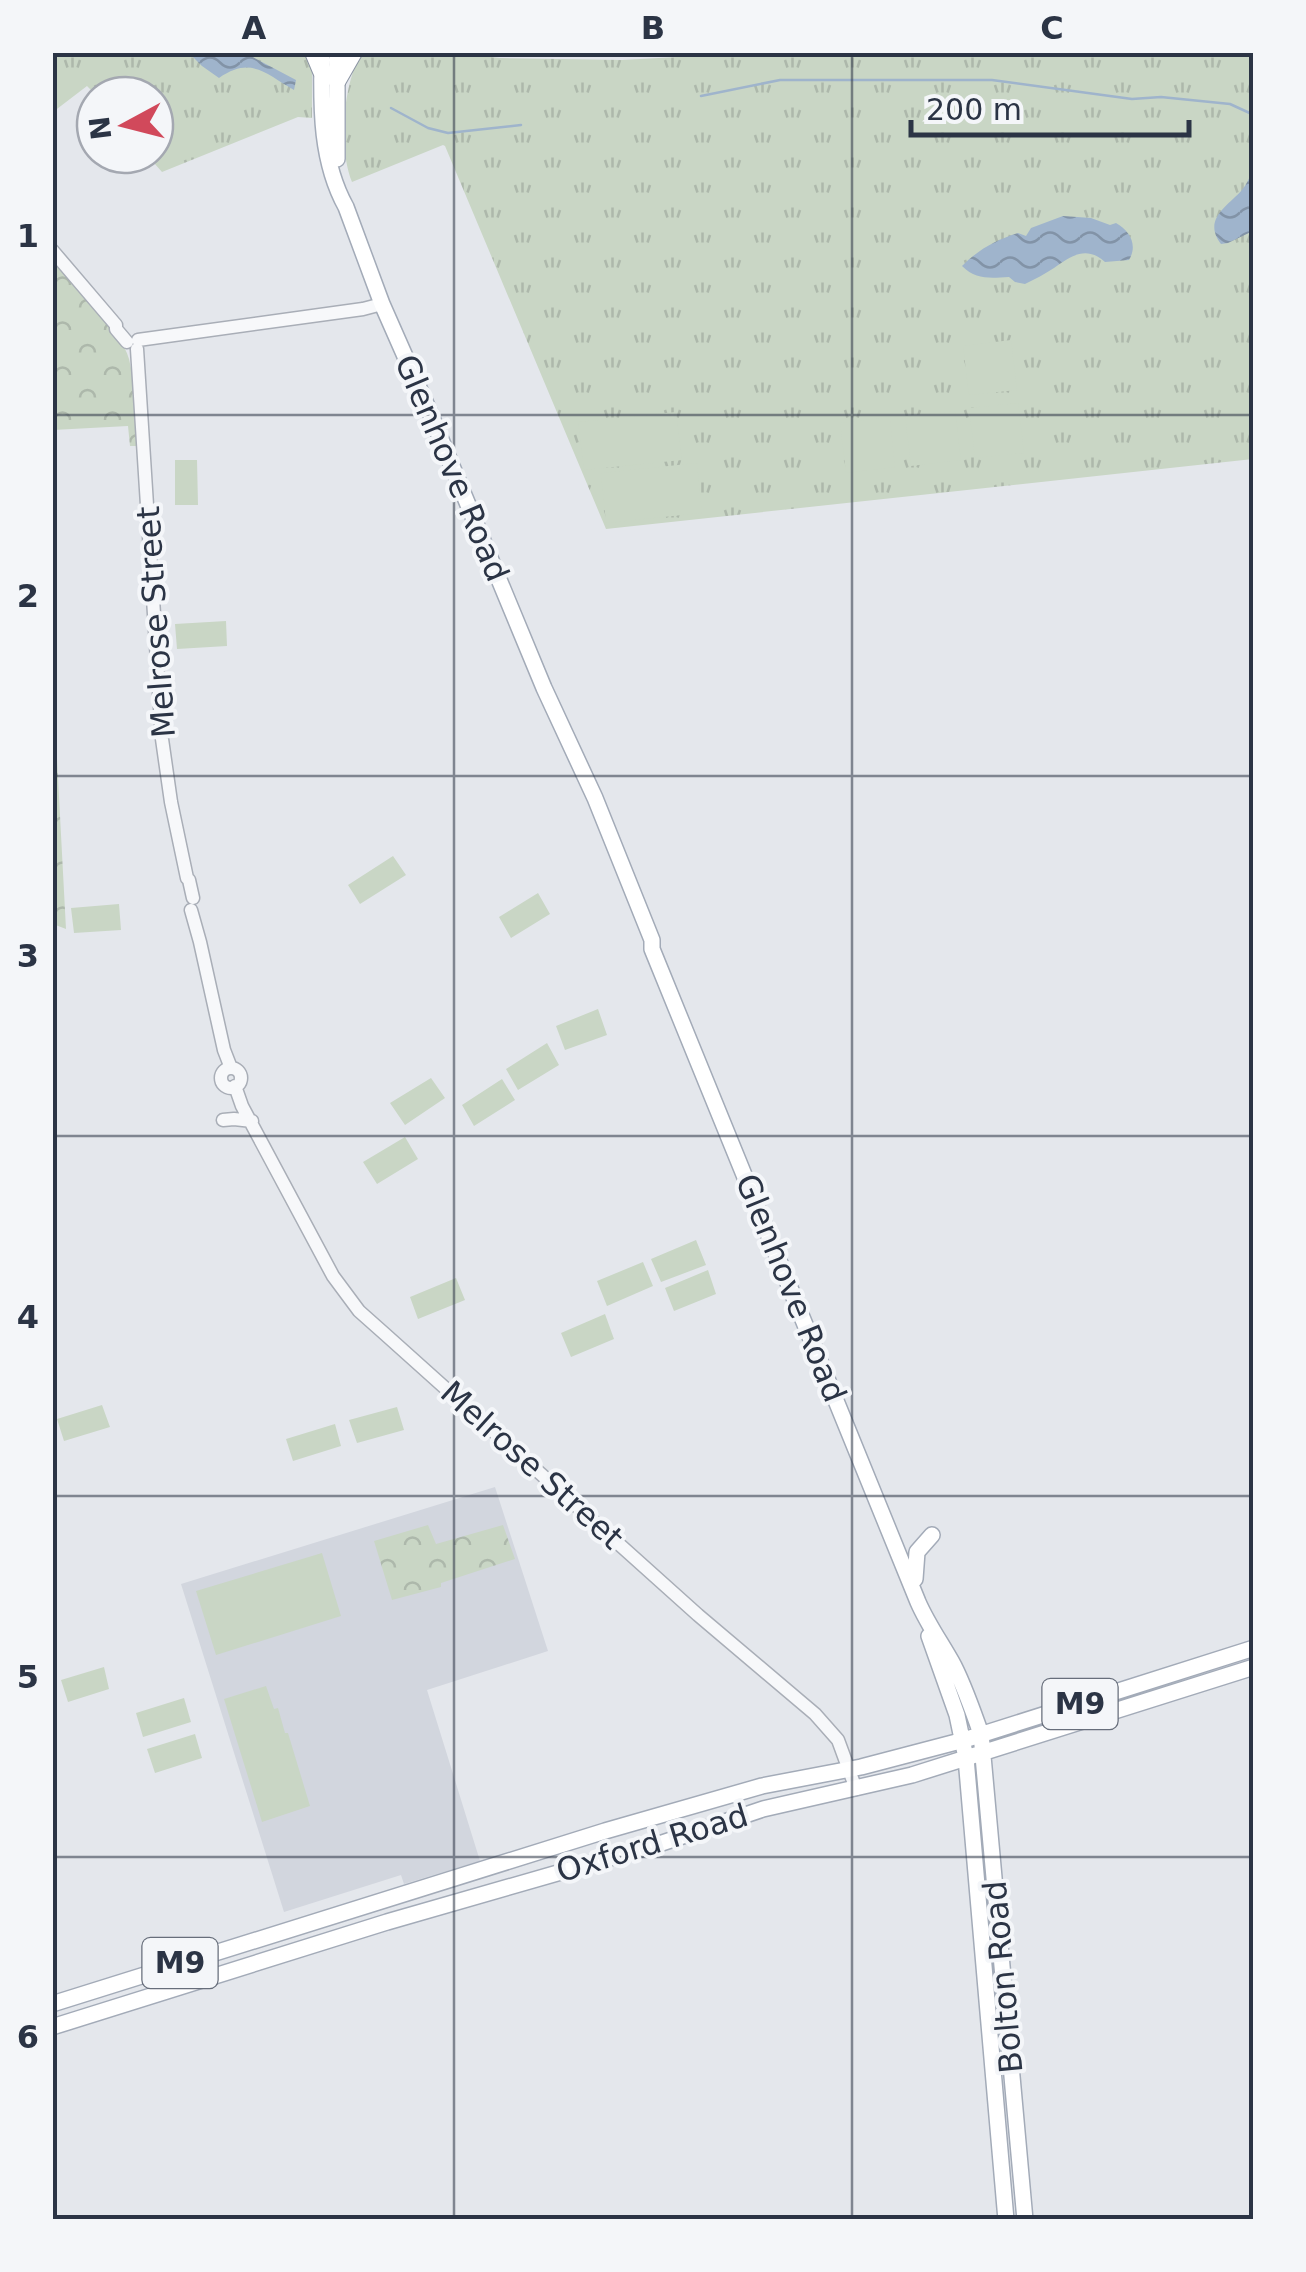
<svg xmlns="http://www.w3.org/2000/svg" width="1306" height="2272" font-family="'DejaVu Sans',sans-serif">
<style>
.built{fill:#d2d6de}
.grass{fill:url(#grass-tufts)}
.forest{fill:url(#forest-crowns)}
.pitch{fill:#c9d6c5}
.water{fill:url(#water-waves)}
.lines{fill:none;stroke-linecap:round;stroke-linejoin:round}
.stream{stroke:#9fb4cc;stroke-width:2.5}
.minor-casing{stroke:#a9aeb7;stroke-width:15}
.major-casing{stroke:#a3abb8;stroke-width:18}
.highway-casing{stroke:#8b94a3;stroke-width:20}
.minor{stroke:#f7f8fa;stroke-width:12}
.major{stroke:#fff;stroke-width:15}
.highway{stroke:#fff;stroke-width:18}
.grid{fill:none;stroke:#2b3445;stroke-width:2.5;stroke-opacity:0.55}
.labels{text-anchor:middle;stroke-width:8;stroke-linejoin:round;paint-order:stroke}
.shield{fill:#f4f6f9;stroke:#676e7b;stroke-width:2.5}
.shield-label{font-size:30px;font-weight:bold;fill:#2b3445}
.street-label{font-size:32px;fill:#2b3445;stroke:#f4f6f9}
.neatline{fill:none;stroke:#2b3445;stroke-width:4}
.grid-label{font-size:32px;text-anchor:middle;font-weight:bold;fill:#2b3445}
</style>
<defs>
<pattern id="grass-tufts" width="24" height="20" patternUnits="userSpaceOnUse" patternTransform="scale(2.5)"><rect width="24" height="20" fill="#c9d6c5"/><path d="M3 7l-1-3M5 7V3M7 7l1-3M15 17l-1-3M17 17v-4M19 17l1-3" fill="none" stroke="#adb8ab"/></pattern>
<pattern id="forest-crowns" width="20" height="18" patternUnits="userSpaceOnUse" patternTransform="scale(2.5)"><rect width="20" height="18" fill="#c9d6c5"/><path d="M2 6a3 3 0 1 1 6 0M12 15a3 3 0 1 1 6 0" fill="none" stroke="#adb8ab"/></pattern>
<pattern id="water-waves" width="16" height="10" patternUnits="userSpaceOnUse" patternTransform="scale(2.5)"><rect width="16" height="10" fill="#9fb4cc"/><path d="M0 5q4-4 8 0t8 0" fill="none" stroke="#8293a7"/></pattern>
</defs>
<rect width="100%" height="100%" fill="#e4e7ec"/>
<path class="built" d="M 495,1487 L 548,1651 L 427,1690 L 480,1861 L 404,1884 L 401,1875 L 284,1912 L 181,1584 Z"/>
<path class="grass" d="M 362,52 L 447,52 L 500,58 L 622,60 L 769,52 L 1253,53 L 1253,459 L 606,529 L 445,146 L 443,145 L 352,182 C 338,148 343,83 362,52 Z
M 53,53 L 304,53 L 312,67 L 312,118 L 298,117 L 162,172 L 147,155 L 155,155 L 155,95 L 96,95 L 87,86 L 53,112 Z"/>
<path class="forest" d="M 52,260 C 73,283 122,331 129,359 C 136,387 135,417 137,446 L 130,446 L 128,426 L 53,430 Z
M 52,664 L 66,929 L 53,924 Z
M 428,1525 L 436,1544 L 503,1525 L 515,1559 L 441,1583 L 441,1587 L 392,1600 L 374,1541 Z"/>
<path class="pitch" d="M 1011,340 L 1017,390 L 969,395 L 963,346 Z
M 1018,403 L 1024,453 L 975,458 L 969,408 Z
M 955,411 L 961,460 L 911,466 L 905,416 Z
M 676,412 L 682,460 L 584,470 L 578,422 Z
M 890,417 L 895,467 L 846,473 L 840,423 Z
M 175,460 L 197,460 L 198,505 L 175,505 Z
M 697,463 L 702,513 L 606,523 L 601,473 Z
M 226,621 L 227,646 L 177,649 L 175,624 Z
M 393,856 L 406,875 L 360,904 L 348,885 Z
M 538,893 L 550,914 L 511,938 L 499,917 Z
M 119,904 L 121,930 L 74,933 L 71,908 Z
M 598,1009 L 607,1035 L 565,1050 L 556,1026 Z
M 547,1043 L 559,1065 L 518,1090 L 506,1069 Z
M 431,1078 L 445,1098 L 405,1125 L 390,1103 Z
M 502,1079 L 515,1100 L 474,1126 L 462,1105 Z
M 405,1137 L 418,1159 L 377,1184 L 363,1162 Z
M 696,1240 L 706,1265 L 661,1282 L 651,1259 Z
M 643,1262 L 653,1286 L 607,1306 L 597,1281 Z
M 708,1270 L 716,1294 L 674,1311 L 665,1288 Z
M 456,1278 L 465,1300 L 418,1319 L 410,1297 Z
M 605,1314 L 614,1339 L 571,1357 L 561,1333 Z
M 102,1405 L 110,1427 L 64,1441 L 57,1419 Z
M 397,1407 L 404,1430 L 357,1443 L 349,1420 Z
M 335,1424 L 341,1446 L 293,1461 L 286,1439 Z
M 322,1553 L 341,1616 L 216,1655 L 196,1591 Z
M 104,1667 L 109,1689 L 68,1702 L 61,1680 Z
M 266,1686 L 274,1709 L 278,1708 L 285,1733 L 288,1733 L 310,1806 L 262,1822 L 224,1699 Z
M 184,1698 L 191,1722 L 143,1737 L 136,1713 Z
M 195,1734 L 202,1758 L 155,1773 L 147,1749 Z"/>
<path class="water" d="M 189,53 L 245,53 L 296,80 L 294,90 C 265,73 251,56 219,78 L 202,66 Z
M 1253,169 L 1253,231 L 1228,243 L 1221,244 C 1202,219 1228,206 1242,190 C 1247,184 1250,176 1253,169 Z
M 1063,216 L 1091,218 L 1110,225 L 1116,223 C 1130,231 1138,245 1129,260 L 1105,262 C 1086,245 1071,256 1054,268 C 1045,274 1035,279 1025,284 L 1015,282 L 1009,277 C 990,278 976,280 962,266 C 979,249 996,240 1018,233 L 1026,236 L 1031,228 Z"/>
<g class="lines">
<path class="stream" d="M 701,96 L 780,80 L 992,80 L 1132,99 L 1161,97 L 1230,104 L 1254,115
M 391,108 L 428,128 L 448,133 L 521,125"/>
<g class="minor-casing">
<path id="minor" d="M 52,250 L 116,325 L 116,329 L 127,342
M 138,340 L 363,309 L 382,304
M 137,349 L 162,739 L 171,802 L 187,878 L 189,880 L 193,898
M 191,910 L 200,942 L 224,1050 L 231,1068
M221 1078a10 10 0 1 1 20 0a10 10 0 1 1-20 0Z
M 235,1086 L 242,1106 L 333,1276 L 359,1311 L 386,1335 L 698,1615 L 815,1714 L 838,1740 L 856,1789
M 223,1120 L 234,1119 L 252,1121"/>
</g>
<g class="major-casing">
<path id="major" d="M 322,59 C 321,109 321,162 346,207 L 382,304 L 430,413 L 544,688 L 595,798 L 652,940 L 652,949 L 918,1602 C 928,1625 942,1644 954,1666 C 965,1688 973,1711 981,1734 L 1025,2220
M 337,159 L 337,52
M 915,1579 L 917,1552 L 932,1535
M 929,1636 L 957,1715 L 966,1758 L 1006,2220
M 52,2004 L 605,1831 L 762,1786 L 861,1767 L 964,1740 L 1254,1648
M 52,2027 L 387,1922 L 662,1843 L 763,1809 L 912,1775 L 1254,1667"/>
</g>
<g class="highway-casing">
<path id="highway" d="M 314,52 L 322,71
M 337,80 L 353,52"/>
</g>
<use href="#minor" class="minor"/>
<use href="#major" class="major"/>
<use href="#highway" class="highway"/>
</g>
<path class="grid" d="M 454,52 L 454,2220M 852,52 L 852,2220M 52,415 L 1254,415M 52,776 L 1254,776M 52,1136 L 1254,1136M 52,1496 L 1254,1496M 52,1857 L 1254,1857"/>
<g class="labels">
<g class="shield">
<rect x="1042.5" y="1679" width="75" height="50" rx="8"/>
<rect x="142.5" y="1938" width="75" height="50" rx="8"/>
</g>
<g class="shield-label">
<text x="1080" y="1714">M9</text>
<text x="180" y="1973">M9</text>
</g>
<g class="street-label">
<text transform="translate(452 468) rotate(67)" y="11">Glenhove Road</text>
<text transform="translate(156 622) rotate(-94)" y="11">Melrose Street</text>
<text transform="translate(791 1288) rotate(68)" y="11">Glenhove Road</text>
<text transform="translate(532 1465) rotate(42)" y="11">Melrose Street</text>
<text transform="translate(652 1843) rotate(-17)" y="11">Oxford Road</text>
<text transform="translate(1003 1977) rotate(-95)" y="11">Bolton Road</text>
</g>
</g>
<rect width="1306" height="2272" fill="none" stroke="#f4f6f9" stroke-width="110"/>
<g transform="translate(125 125) rotate(263)"><circle r="48" fill="#f4f6f9" stroke="#a4a8b1" stroke-width="2.5"/>
<path d="M0-8L18 38L0 25L-18 38Z" fill="#d1495b"/>
<text y="-15" font-size="28" font-weight="bold" text-anchor="middle" fill="#2b3445">N</text>
</g>
<path d="M911 120v15h278v-15" fill="none" stroke="#2b3445" stroke-width="5"/>
<text x="926" y="120" font-size="30" fill="#2b3445" stroke="#f4f6f9" stroke-width="8" paint-order="stroke">200 m</text>
<rect x="55" y="55" width="1196" height="2162" class="neatline"/>
<g class="grid-label">
<text x="254" y="39">A</text>
<text x="653" y="39">B</text>
<text x="1052" y="39">C</text>
<text x="28" y="247">1</text>
<text x="28" y="607">2</text>
<text x="28" y="967">3</text>
<text x="28" y="1328">4</text>
<text x="28" y="1688">5</text>
<text x="28" y="2048">6</text>
</g>
</svg>
